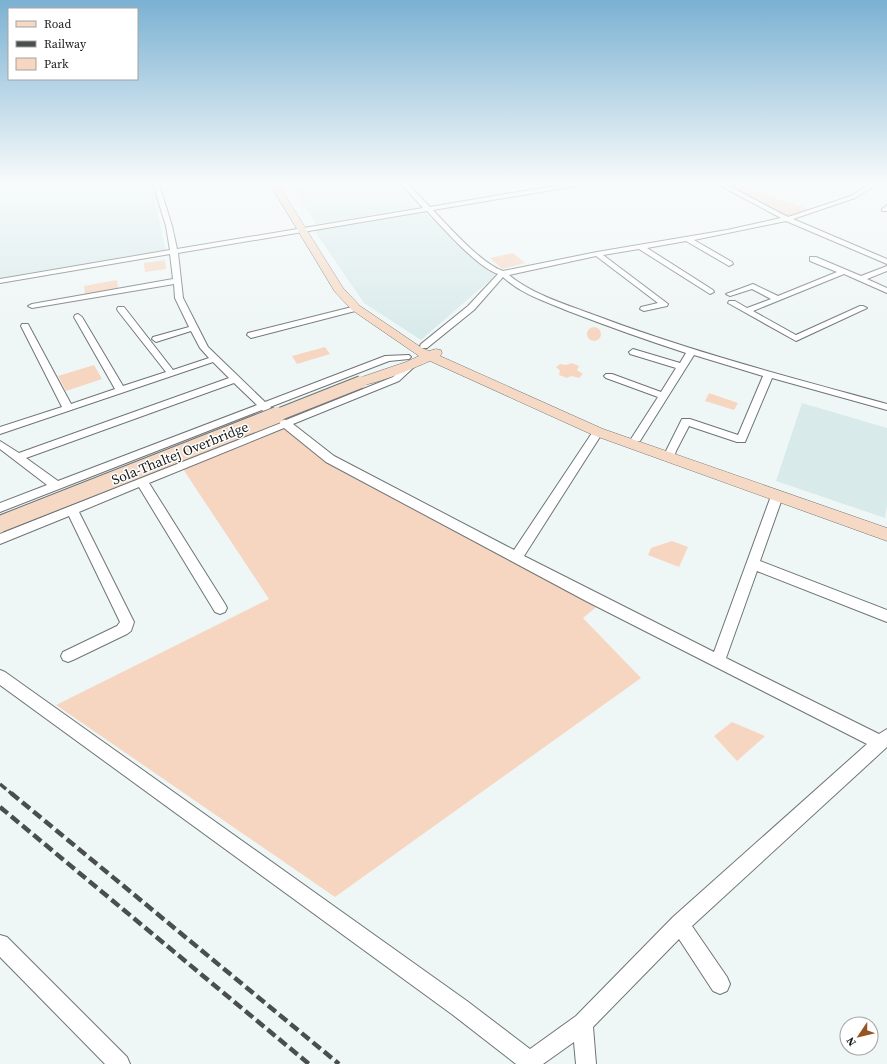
<svg xmlns="http://www.w3.org/2000/svg" width="887" height="1064" font-family="'Source Serif 4',serif">
<style>
.built{fill:#d9eaeb}
.green{fill:#f7d6c1}
.lines{fill:none;stroke-linecap:round;stroke-linejoin:round}
.street-casing{stroke:#6f7576;stroke-width:2}
.secondary-casing{stroke:#6f7576;stroke-width:1}
.street{fill:#fff;fill-rule:evenodd}
.secondary{fill:#f6d9c4;fill-rule:evenodd}
.rail-far1{stroke:#4a4e4e;stroke-width:3.5;stroke-dasharray:8 3.5;stroke-linecap:butt}
.rail{stroke:#4a4e4e;stroke-width:4.5;stroke-dasharray:10 4.5;stroke-linecap:butt}
.secondary-bridge-far1-casing{stroke:#6f7576;stroke-width:14;stroke-linecap:butt}
.secondary-bridge-casing{stroke:#6f7576;stroke-width:18;stroke-linecap:butt}
.secondary-bridge-far1{stroke:#f6d9c4;stroke-width:12}
.secondary-bridge{stroke:#f6d9c4;stroke-width:16}
.labels{text-anchor:middle;stroke-width:3;stroke-linejoin:round;paint-order:stroke}
.street-label{font-size:14px;fill:#171a1a;stroke:#fff}
</style>
<rect width="100%" height="100%" fill="#eff6f6"/>
<path class="built" d="M 0,184 L 151,184 L 166,251 L 0,278 Z
M 328,184 L 395,184 L 415,208 L 316,224 L 293,189 Z
M 425,212 L 455,243 L 492,273 L 497,274 L 421,340 L 364,303 L 314,230 Z
M 802,403 L 887,428 L 887,505 L 885,518 L 776,481 Z"/>
<path class="green" d="M 737,185 L 811,210 L 788,218 L 732,187 Z
M 513,253 L 525,263 L 502,269 L 490,258 Z
M 165,260 L 166,269 L 145,272 L 144,263 Z
M 117,280 L 118,288 L 85,294 L 84,286 Z
M587 334a7 7 0 1 1 14 0a7 7 0 1 1-14 0Z
M 325,347 L 330,354 L 297,364 L 292,356 Z
M 572,363 L 579,366 L 577,370 L 583,374 L 579,378 L 571,376 L 567,378 L 559,375 L 560,371 L 556,367 L 560,364 L 566,365 Z
M 94,365 L 102,379 L 66,391 L 58,376 Z
M 709,393 L 738,403 L 734,410 L 705,401 Z
M 286,428 L 328,461 L 600,604 L 583,618 L 641,678 L 335,897 L 56,705 L 269,599 L 183,469 Z
M 672,541 L 688,547 L 679,567 L 648,555 L 651,548 Z
M 732,722 L 765,736 L 737,761 L 714,736 Z"/>
<g class="lines">
<g class="street-casing">
<path id="street" d="M 153,184 L 159,184 L 172,226 L 177,249 L 423,208 L 401,184 L 408,184 L 430,207 L 565,184 L 579,184 L 576,186 L 433,210 C 449,227 482,264 503,271 L 597,252 L 727,230 L 781,218 L 717,184 L 725,184 L 788,217 L 851,196 L 870,184 L 877,184 L 855,198 L 793,219 L 887,259 L 887,264 L 786,221 L 694,240 L 732,262 L 733,264 L 729,266 L 686,241 L 647,248 L 713,290 L 714,292 L 710,294 L 639,249 L 603,255 L 668,304 L 667,306 L 644,311 L 640,309 L 641,307 L 658,303 L 596,256 L 509,275 C 533,295 568,305 597,316 C 692,352 789,377 887,404 L 887,410 L 772,378 L 745,442 L 737,442 L 689,426 L 676,451 L 675,454 L 667,454 L 666,451 L 682,419 L 690,419 L 738,435 L 763,376 L 694,355 L 640,441 L 632,441 L 631,439 L 658,397 L 606,378 L 604,376 L 606,374 L 612,374 L 661,392 L 676,368 L 630,354 L 629,352 L 633,349 L 680,363 L 686,353 C 646,340 607,326 568,311 C 546,302 521,294 503,277 L 474,310 L 427,348 L 421,348 L 420,346 L 421,344 L 468,306 L 498,274 C 477,267 443,228 427,211 L 178,253 L 183,298 L 208,347 L 265,402 L 385,356 L 409,355 L 411,357 L 409,359 L 389,361 L 270,407 L 286,420 L 393,377 L 408,363 L 414,363 L 416,365 L 414,367 L 399,381 L 293,424 L 334,456 L 514,550 L 594,430 L 602,430 L 603,432 L 524,556 L 714,652 L 771,496 L 773,493 L 781,493 L 783,496 L 760,561 L 887,610 L 887,622 L 757,571 L 726,658 L 879,734 L 887,729 L 887,747 L 692,926 L 727,977 L 730,984 L 727,991 L 720,994 L 713,991 L 679,939 L 593,1027 L 596,1064 L 576,1064 L 574,1042 L 543,1064 L 516,1064 L 453,1015 L 0,685 L 0,670 L 5,672 L 467,1001 L 530,1049 L 576,1016 L 673,917 L 867,744 L 586,601 L 326,462 L 284,428 L 149,483 L 225,604 L 227,608 L 225,612 L 220,614 L 215,612 L 139,487 L 79,512 L 134,622 L 131,631 L 127,634 L 73,660 L 68,662 L 63,660 L 61,656 L 63,652 L 117,626 L 120,622 L 69,516 L 0,544 L 0,534 L 278,423 L 262,410 L 0,512 L 0,503 L 47,485 L 0,449 L 0,441 L 19,453 L 229,378 L 213,362 L 0,434 L 0,427 L 62,407 L 21,326 L 22,324 L 28,324 L 29,326 L 71,404 L 115,389 L 74,317 L 75,315 L 78,314 L 82,317 L 123,386 L 166,372 L 118,311 L 117,309 L 118,307 L 124,307 L 173,370 L 209,358 L 200,348 L 191,331 L 156,342 L 152,339 L 153,337 L 189,327 L 175,298 L 174,284 L 32,308 L 28,306 L 32,304 L 173,279 L 170,254 L 0,283 L 0,279 L 170,250 L 166,226 ZM 234,383 L 257,405 L 58,481 L 26,458 Z
M 887,205 L 887,211 L 882,211 L 882,209 Z
M 810,257 L 816,257 L 861,276 L 887,266 L 887,271 L 867,279 L 887,288 L 887,293 L 844,274 L 753,311 L 796,335 L 860,306 L 863,306 L 867,308 L 796,341 L 728,303 L 729,301 L 735,301 L 747,308 L 771,299 L 752,289 L 730,296 L 726,294 L 753,284 L 778,296 L 837,272 L 810,261 Z
M 356,306 L 360,308 L 359,310 L 251,338 L 247,335 L 248,333 Z
M 0,935 L 7,937 L 127,1057 L 130,1064 L 105,1064 L 0,957 Z"/>
</g>
<g class="secondary-casing">
<path id="secondary" d="M 270,184 L 278,184 L 343,288 L 360,306 L 422,348 L 429,351 L 436,349 L 441,350 L 442,353 L 440,356 L 603,429 L 887,528 L 887,541 L 593,435 L 430,361 C 416,367 369,388 356,385 L 354,382 L 356,379 L 406,362 L 419,356 L 352,310 L 335,292 Z"/>
</g>
<use href="#street" class="street"/>
<use href="#secondary" class="secondary"/>
<path class="rail-far1" d="M 0,784 L 12,794"/>
<path class="rail" d="M 11,793 L 339,1064
M 0,807 L 309,1064"/>
<g class="secondary-bridge-far1-casing">
<path id="secondary-bridge-far1" d="M 275,416 L 361,382"/>
</g>
<g class="secondary-bridge-casing">
<path id="secondary-bridge" d="M 0,524 L 277,415"/>
</g>
<use href="#secondary-bridge-far1" class="secondary-bridge-far1"/>
<use href="#secondary-bridge" class="secondary-bridge"/>
</g>
<linearGradient id="sky" x2="0" y2="1"><stop stop-color="#7bb1d2"/><stop offset="0.55" stop-color="#f8fbfb"/><stop offset="1" stop-color="#f8fbfb" stop-opacity="0"/></linearGradient>
<rect width="887" height="333" fill="url(#sky)"/>
<g class="labels">
<g class="street-label">
<text transform="translate(180 453) rotate(-22)" y="5">Sola-Thaltej Overbridge</text>
</g>
</g>
<rect x="8" y="8" width="130" height="72" fill="#ffffff" stroke="#a2a3a3"/>
<rect x="16" y="21" width="20" height="6" fill="#f6d9c4" stroke="#a2a3a3"/>
<text x="44" y="28" font-size="12" fill="#171a1a">Road</text>
<rect x="16" y="41" width="20" height="6" fill="#4a4e4e" stroke="#a2a3a3"/>
<text x="44" y="48" font-size="12" fill="#171a1a">Railway</text>
<rect x="16" y="58" width="20" height="12" fill="#f7d6c1" stroke="#a2a3a3"/>
<text x="44" y="68" font-size="12" fill="#171a1a">Park</text>
<g transform="translate(859 1036) rotate(235)"><circle r="19" fill="#ffffff" stroke="#a2a3a3"/>
<path d="M0-3L7 15L0 10L-7 15Z" fill="#965422"/>
<text y="-6" font-size="11" font-weight="bold" text-anchor="middle" fill="#171a1a">N</text>
</g>
</svg>
